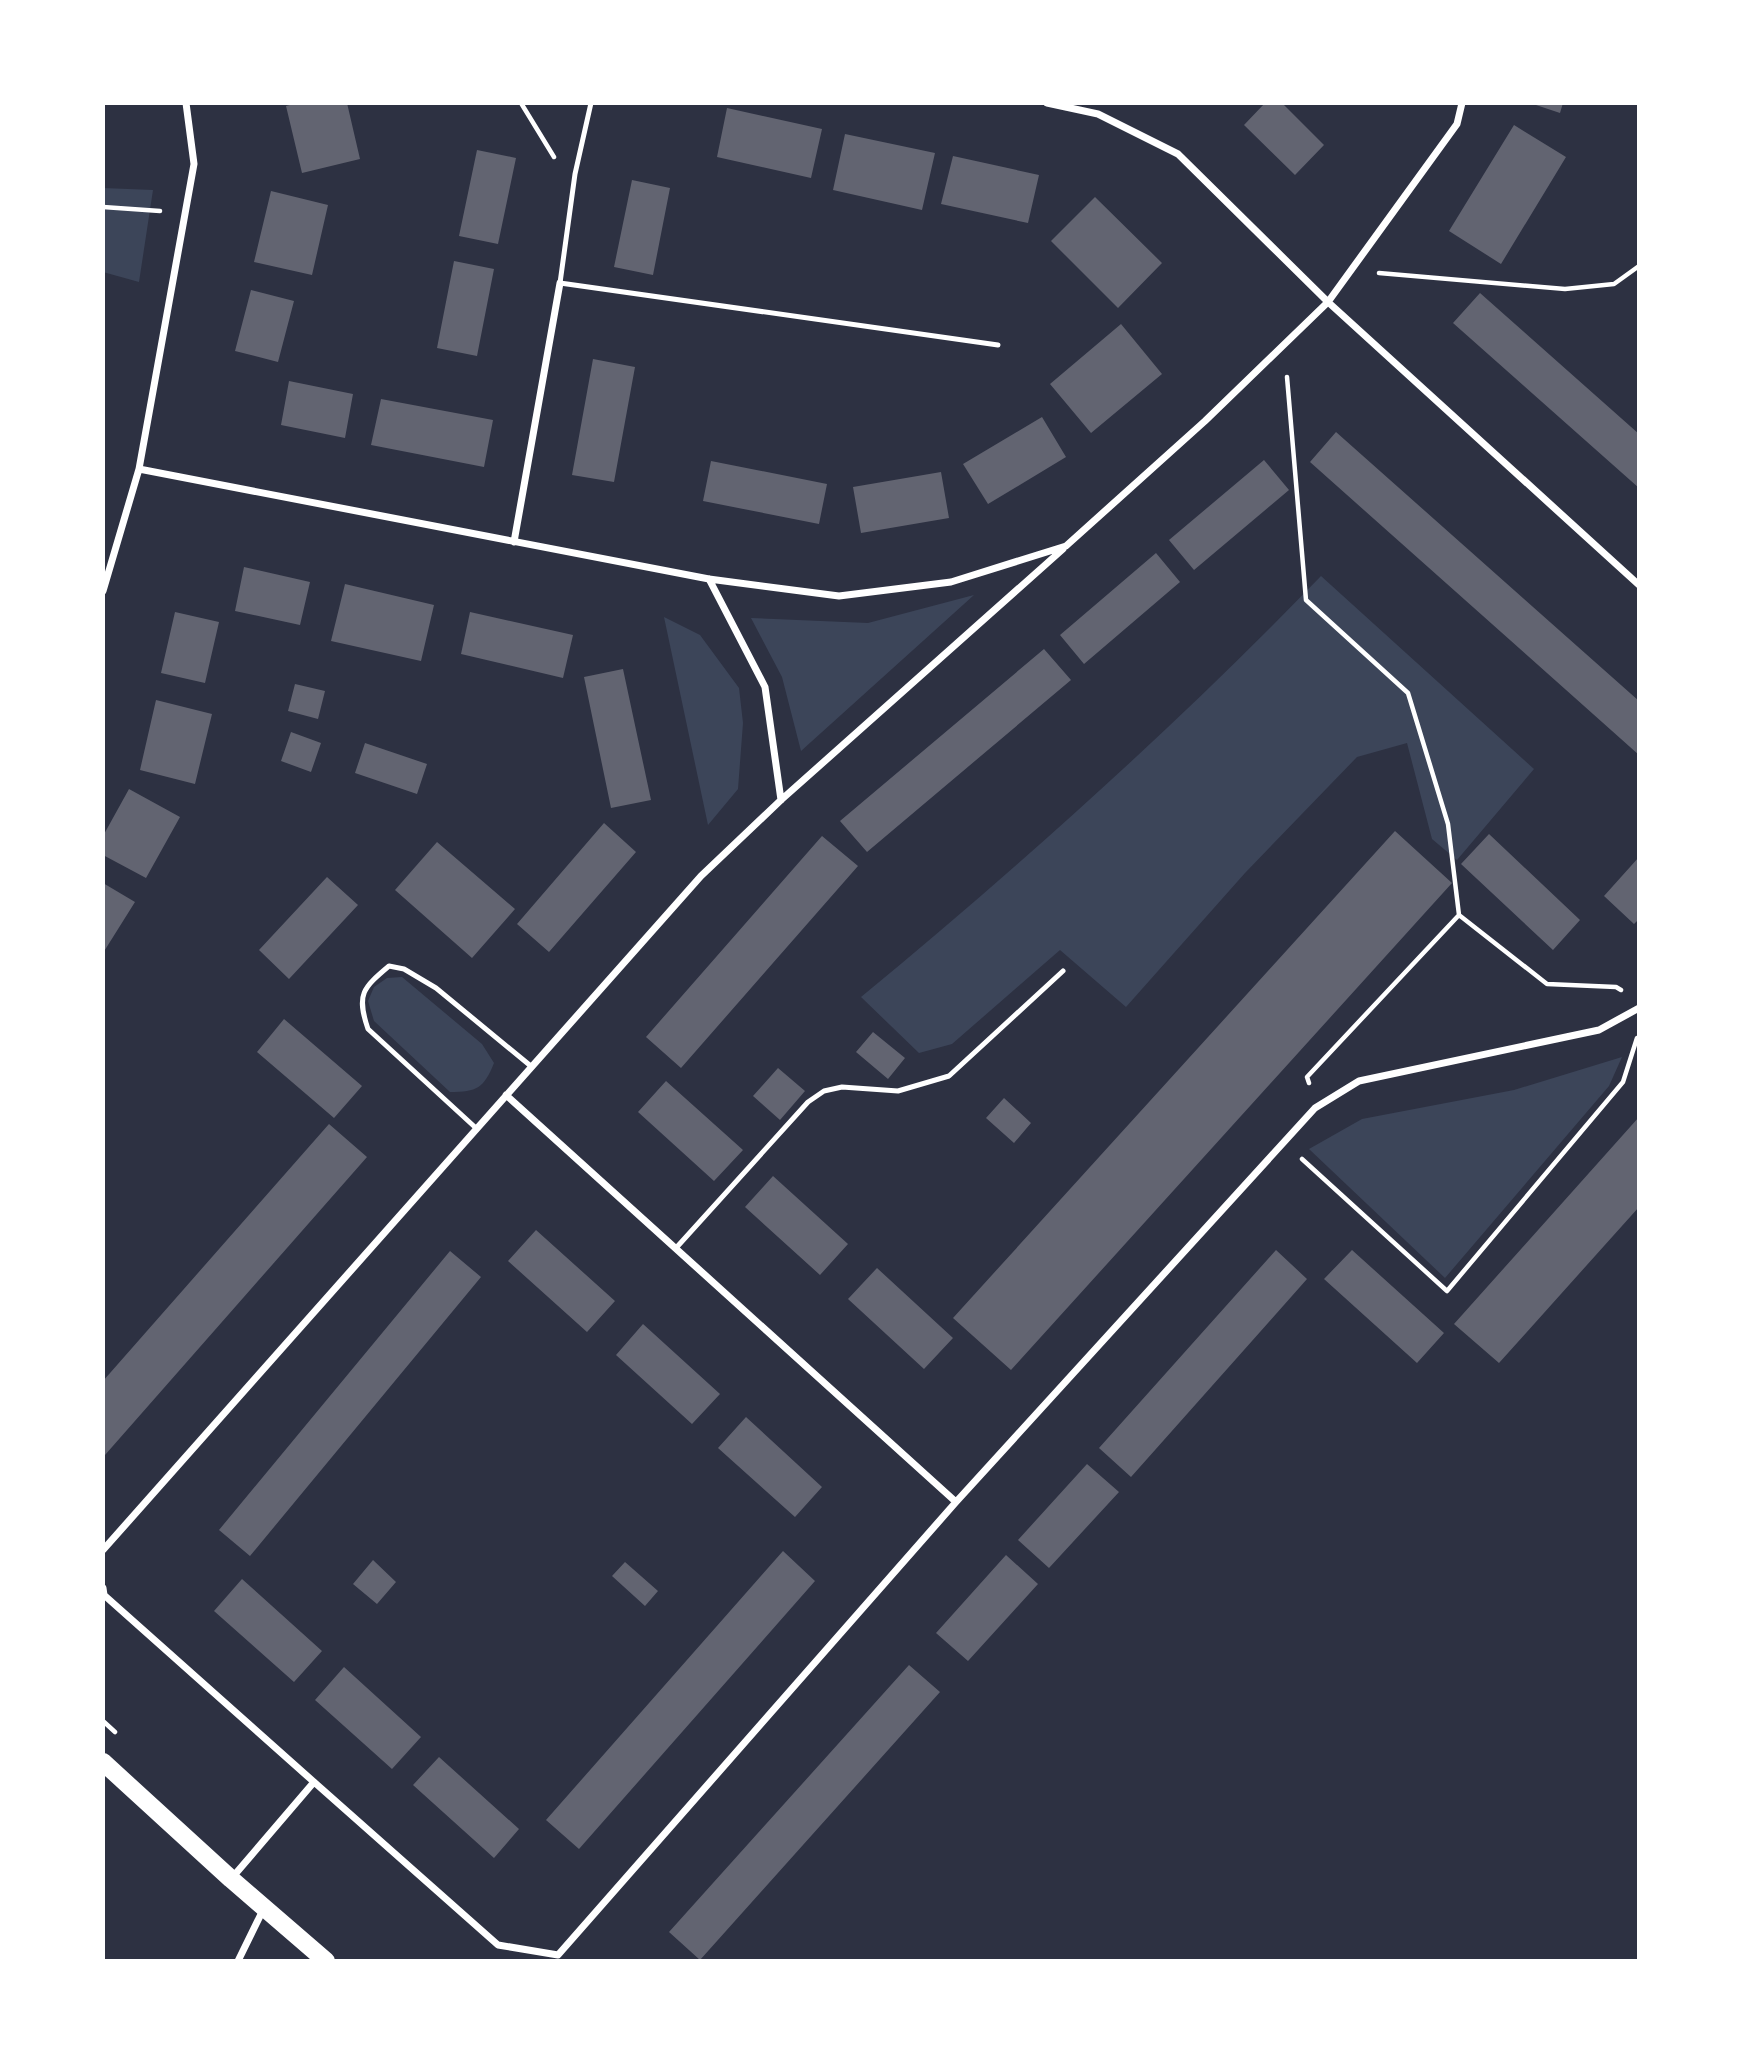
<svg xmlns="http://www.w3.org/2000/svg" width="1742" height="2064" font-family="'Sofia Sans Condensed',sans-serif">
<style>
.green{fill:#3c4559}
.building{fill:#626471}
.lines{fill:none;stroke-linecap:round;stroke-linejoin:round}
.path{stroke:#fff;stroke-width:4.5}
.service{stroke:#fff;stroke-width:5}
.minor{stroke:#fff;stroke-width:7}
.primary{stroke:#fff;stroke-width:18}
</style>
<rect width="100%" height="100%" fill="#2d3142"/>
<path class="green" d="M 103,188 L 153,190 L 139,282 L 103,272 Z
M 1321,576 L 1534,769 L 1457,860 L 1432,839 L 1407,743 L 1357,757 L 1245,873 L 1126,1007 L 1060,950 L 952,1044 L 919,1053 L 861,997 C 1021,865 1177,725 1321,576 Z
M 974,595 L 801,751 L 782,677 L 751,618 L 868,623 Z
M 664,617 L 700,635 L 739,688 L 743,723 L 738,789 L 708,825 Z
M 402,977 L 482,1044 L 494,1063 C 484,1088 477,1092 450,1092 L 374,1021 L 368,1001 L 374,987 L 387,978 Z
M 1622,1057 L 1609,1086 L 1445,1278 L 1309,1149 L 1362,1119 L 1514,1090 Z"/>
<path class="building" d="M 297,103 L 347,103 L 360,159 L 302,173 L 286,106 Z
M 1265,103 L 1282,103 L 1324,145 L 1295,175 L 1244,125 Z
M 1530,103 L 1563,103 L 1560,113 Z
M 727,108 L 822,129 L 811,178 L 717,157 Z
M 1514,125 L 1566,157 L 1501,264 L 1449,231 Z
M 845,134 L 935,153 L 922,210 L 833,190 Z
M 477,150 L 516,158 L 498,244 L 459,236 Z
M 953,156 L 1039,175 L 1028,223 L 941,204 Z
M 632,180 L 670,188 L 653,275 L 614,267 Z
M 271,191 L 328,205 L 312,275 L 254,262 Z
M 1095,197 L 1162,263 L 1118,308 L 1051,241 Z
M 454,261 L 494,269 L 477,356 L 437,348 Z
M 251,290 L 294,301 L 278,362 L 235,351 Z
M 1480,293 L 1639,434 L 1639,488 L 1453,323 Z
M 1121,324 L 1162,374 L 1091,433 L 1050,384 Z
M 593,359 L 635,367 L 614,482 L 572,475 Z
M 289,381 L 353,394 L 345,438 L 281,425 Z
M 381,399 L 493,420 L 484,467 L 371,445 Z
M 1042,417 L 1066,457 L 988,504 L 963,464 Z
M 1336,432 L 1639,701 L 1639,755 L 1310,462 Z
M 1264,460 L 1289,490 L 1194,570 L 1169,540 Z
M 711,461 L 827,484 L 819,524 L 703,501 Z
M 941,472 L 949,518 L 861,533 L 853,487 Z
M 1156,553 L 1180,582 L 1084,664 L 1060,635 Z
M 244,567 L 310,582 L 300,625 L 235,611 Z
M 345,584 L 434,605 L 421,661 L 331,641 Z
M 175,612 L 219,622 L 205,683 L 161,673 Z
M 470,612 L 573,635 L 563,678 L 461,654 Z
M 1044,649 L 1071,680 L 867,852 L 840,821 Z
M 623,669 L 651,800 L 611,808 L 584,677 Z
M 295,684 L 325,691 L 318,719 L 288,711 Z
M 156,700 L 212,714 L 195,784 L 140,770 Z
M 291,732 L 321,743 L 311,772 L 281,761 Z
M 365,743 L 427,764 L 417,794 L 355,773 Z
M 129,789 L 180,817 L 146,878 L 103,855 L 103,836 Z
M 604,823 L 636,852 L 549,952 L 517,924 Z
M 1395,831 L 1452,883 L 1011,1370 L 953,1318 Z
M 1489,834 L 1580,920 L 1553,950 L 1461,864 Z
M 822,836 L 858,866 L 681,1068 L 646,1037 Z
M 437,842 L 515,909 L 472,958 L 395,890 Z
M 1639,857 L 1639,919 L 1634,924 L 1604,896 Z
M 327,877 L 358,905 L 289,979 L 259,950 Z
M 103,883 L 135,902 L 103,953 Z
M 284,1019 L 362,1086 L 334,1118 L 257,1052 Z
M 873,1032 L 905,1058 L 888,1079 L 856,1052 Z
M 778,1068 L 805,1091 L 780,1120 L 753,1096 Z
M 666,1081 L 743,1150 L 714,1181 L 638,1112 Z
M 1004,1098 L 1031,1123 L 1014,1143 L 986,1118 Z
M 1639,1117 L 1639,1207 L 1499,1363 L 1454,1324 Z
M 329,1124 L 367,1157 L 105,1455 L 103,1381 Z
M 773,1176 L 848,1244 L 820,1275 L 745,1207 Z
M 536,1230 L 615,1301 L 587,1332 L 508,1261 Z
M 1276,1250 L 1307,1279 L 1131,1477 L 1099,1448 Z
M 1352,1250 L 1444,1333 L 1417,1363 L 1324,1279 Z
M 450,1251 L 481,1277 L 250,1556 L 219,1530 Z
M 877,1268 L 953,1338 L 924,1369 L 848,1299 Z
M 643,1324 L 720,1394 L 692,1424 L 616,1355 Z
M 746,1417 L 822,1487 L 795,1517 L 718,1448 Z
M 1087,1464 L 1119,1492 L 1049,1568 L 1018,1540 Z
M 783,1551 L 815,1581 L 579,1849 L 546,1820 Z
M 1006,1555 L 1038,1584 L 968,1661 L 936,1633 Z
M 373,1560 L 396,1582 L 377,1604 L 353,1584 Z
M 625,1562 L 658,1591 L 645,1606 L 612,1576 Z
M 242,1579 L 322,1651 L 294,1682 L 214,1611 Z
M 909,1665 L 940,1692 L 700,1960 L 669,1932 Z
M 344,1667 L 421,1737 L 392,1769 L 315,1700 Z
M 439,1757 L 519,1829 L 494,1858 L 413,1785 Z"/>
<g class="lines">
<path class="path" d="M 521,103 L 554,157
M 103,207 L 160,211
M 1379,273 L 1565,289 L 1614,284 L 1639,266
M 1287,377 L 1306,600 L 1408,693 L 1448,824 L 1459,915
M 1309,1083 L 1307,1077 L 1459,915 L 1547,984 L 1616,987 L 1621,990
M 1302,1159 L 1447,1291 L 1623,1082 L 1637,1038
M 103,1721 L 115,1732"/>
<path class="service" d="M 591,103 L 575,174 L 560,283 L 998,345
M 477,1129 L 368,1029 C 356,994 363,988 389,966 L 404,969 L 436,988 L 532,1067
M 676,1248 L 808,1102 L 824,1091 L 842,1087 L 898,1091 L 949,1076 L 1063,971"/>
<path class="minor" d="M 1047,103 L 1098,114 L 1178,154 L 1328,302 L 1639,585
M 139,469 L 709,579 L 839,596 L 951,582 L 1066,546 L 1205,421 L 1328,302 L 1457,124 L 1462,103
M 514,542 L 560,283
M 709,579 L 765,687 L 781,800
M 103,591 L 139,469 L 194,164 L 186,103
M 506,1095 L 956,1502
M 103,1550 L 701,876 L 781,800 L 1063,549
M 103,1588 L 104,1595 L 314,1782
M 231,1879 L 314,1782 L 498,1945 L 558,1955 L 956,1502 L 1315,1108 L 1359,1081 L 1599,1030 L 1639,1008
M 238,1961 L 264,1908"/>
<path class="primary" d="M 103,1762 L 231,1879 L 326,1961"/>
</g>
<rect width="1742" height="2064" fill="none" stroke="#ffffff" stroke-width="210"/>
</svg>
